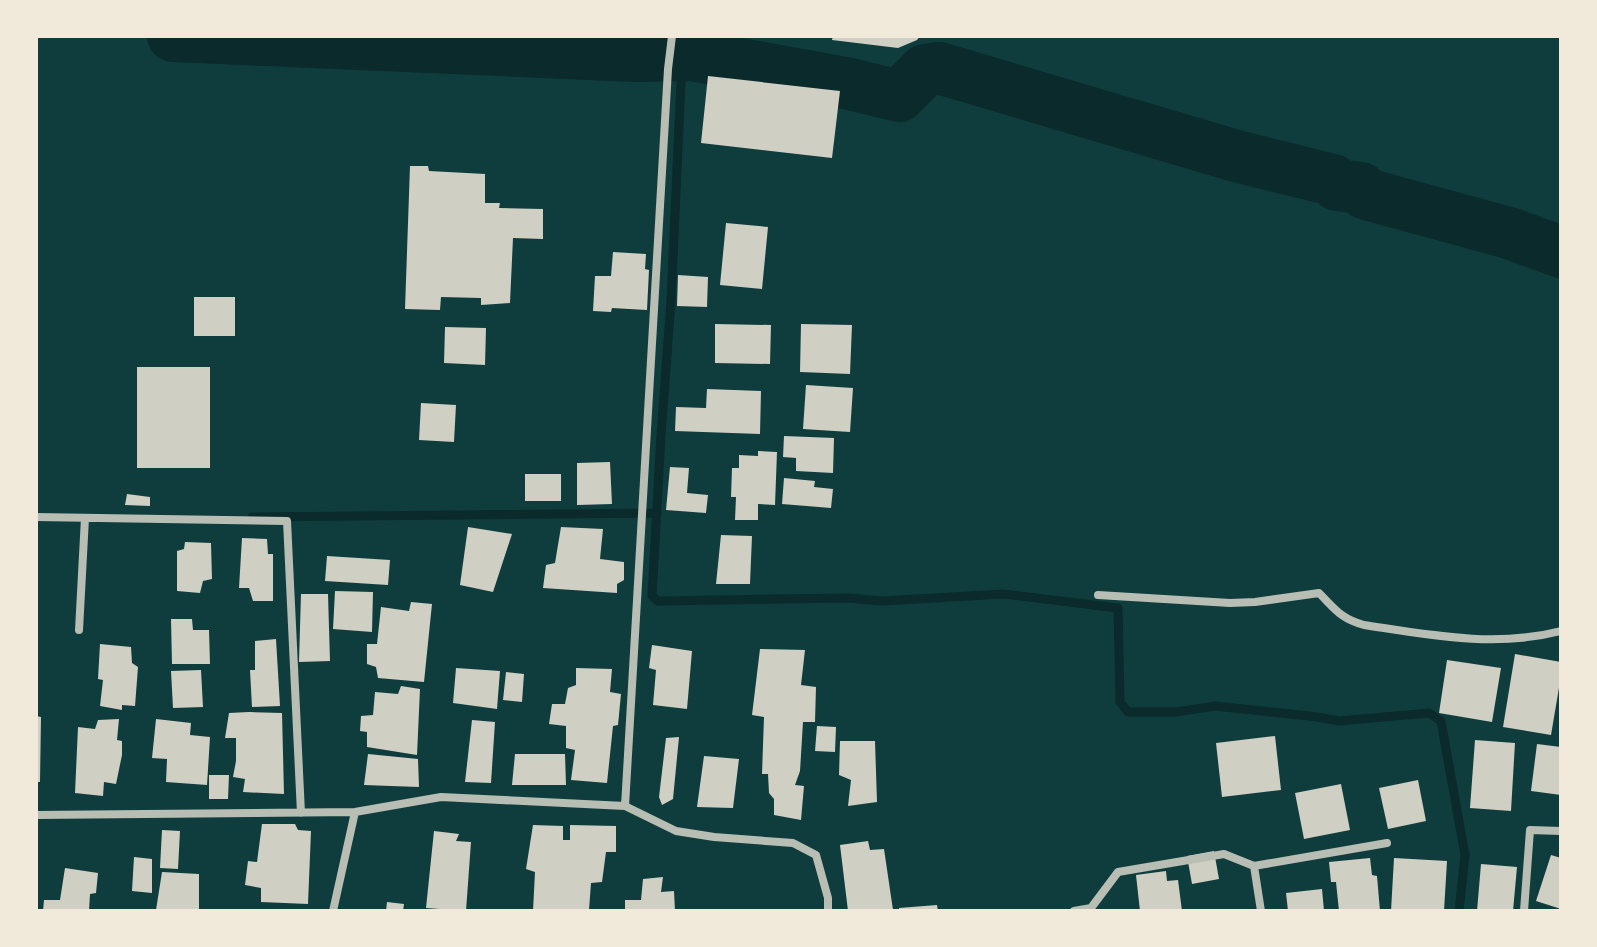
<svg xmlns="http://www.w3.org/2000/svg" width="1597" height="947" font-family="'Fira Sans Condensed',sans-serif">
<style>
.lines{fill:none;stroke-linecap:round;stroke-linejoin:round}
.stream{stroke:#0a2a2b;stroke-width:9}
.river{stroke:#0a2a2b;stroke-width:52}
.building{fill:#cfcfc3}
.minor{stroke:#b8beb3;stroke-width:8}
</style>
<rect width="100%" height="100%" fill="#0f3d3e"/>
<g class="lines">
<path class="stream" d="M 691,55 L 681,82 L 671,301 L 661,435 L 652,596 L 658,601 L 848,598 L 882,601 L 1003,594 L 1118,608 L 1120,702 L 1128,712 L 1176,712 L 1215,706 L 1318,717 L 1339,721 L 1429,713 L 1441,721 L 1465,855 L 1459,911
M 252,517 L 657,513"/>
<path class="river" d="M 173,36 L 635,56 L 691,55 L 846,83 L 899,96 L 925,70 L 939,68 L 1236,156 L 1333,180 L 1337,185 L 1361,188 L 1366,194 L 1509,233 L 1561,252"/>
</g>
<path class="building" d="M 833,36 L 920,36 L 917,40 L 898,48 L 832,40 Z
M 708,76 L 840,91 L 832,158 L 701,143 Z
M 410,166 L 428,166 L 429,171 L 485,174 L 485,203 L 500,203 L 499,208 L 543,209 L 543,239 L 513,238 L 510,303 L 481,305 L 481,298 L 441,297 L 440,310 L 405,309 Z
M 726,223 L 768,227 L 762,289 L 720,285 Z
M 613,252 L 646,254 L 645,269 L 649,270 L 647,310 L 612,308 L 611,312 L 593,311 L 595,276 L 611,276 Z
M 678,275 L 708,277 L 707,307 L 677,306 Z
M 194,297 L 235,297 L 235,336 L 194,336 Z
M 715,324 L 771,325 L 770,364 L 715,363 Z
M 801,324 L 852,325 L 850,374 L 800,372 Z
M 445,327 L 486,328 L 485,365 L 444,363 Z
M 137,367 L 210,367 L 210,468 L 137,468 Z
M 806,385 L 853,388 L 850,432 L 803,429 Z
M 707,389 L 761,391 L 760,434 L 675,431 L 676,407 L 706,408 Z
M 421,403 L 456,405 L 454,442 L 419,440 Z
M 784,436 L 834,438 L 833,473 L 796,471 L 796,458 L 783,457 Z
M 758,451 L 777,452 L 775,505 L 758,504 L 758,520 L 735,520 L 736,497 L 731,497 L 732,468 L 739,468 L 739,455 L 758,456 Z
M 610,462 L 612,504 L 577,505 L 577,463 Z
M 670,467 L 689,468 L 687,493 L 708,495 L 706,513 L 666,510 Z
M 525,474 L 561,474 L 561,501 L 525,501 Z
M 784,478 L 815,481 L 814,487 L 833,489 L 831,508 L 782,504 Z
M 127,494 L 150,497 L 150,506 L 125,505 Z
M 468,527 L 512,534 L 493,592 L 460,585 Z
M 561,527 L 603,529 L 600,559 L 624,562 L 624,580 L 617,584 L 617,593 L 543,588 L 546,565 L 555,563 Z
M 721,535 L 752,536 L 750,584 L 716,584 Z
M 242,538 L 267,539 L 268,554 L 273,554 L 273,601 L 253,601 L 249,588 L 239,588 Z
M 185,542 L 211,543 L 212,579 L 203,581 L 200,593 L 177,591 L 177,551 L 184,549 Z
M 327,556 L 390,560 L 388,585 L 325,581 Z
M 335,591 L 373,592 L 372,632 L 333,629 Z
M 301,594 L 328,594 L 330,661 L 299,662 Z
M 411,602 L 432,604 L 424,682 L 378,678 L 376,667 L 367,664 L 367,644 L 377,644 L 381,607 L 409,611 Z
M 171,619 L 192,619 L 193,630 L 209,630 L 210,664 L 172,664 Z
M 276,639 L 280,706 L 252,707 L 250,670 L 255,670 L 255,641 Z
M 100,644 L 131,647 L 132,663 L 138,667 L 135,706 L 122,705 L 122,710 L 100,706 L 103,680 L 98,679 Z
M 652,645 L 692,651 L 687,709 L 653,705 L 656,670 L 649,668 Z
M 760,649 L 805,650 L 801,685 L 816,687 L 815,722 L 803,722 L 800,771 L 795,785 L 804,786 L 801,820 L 774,815 L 774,799 L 769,793 L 768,774 L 762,774 L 764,717 L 752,715 Z
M 1515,654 L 1561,662 L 1561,676 L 1551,735 L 1503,727 Z
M 1447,660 L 1501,668 L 1492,722 L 1439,713 Z
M 456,668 L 500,671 L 497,709 L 453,703 Z
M 576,668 L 612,669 L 610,692 L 621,694 L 618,725 L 613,726 L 607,783 L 571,780 L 575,750 L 566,748 L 566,726 L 549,724 L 552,704 L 565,704 L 568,688 L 576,685 Z
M 201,670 L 203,707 L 173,708 L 171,671 Z
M 506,672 L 524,674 L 522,702 L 503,700 Z
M 401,686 L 420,689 L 417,755 L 367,747 L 367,732 L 360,731 L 361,716 L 373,715 L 375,692 L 398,694 Z
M 249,712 L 282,713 L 284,794 L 243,792 L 245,779 L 233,777 L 236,761 L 236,738 L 225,738 L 229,713 Z
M 36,716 L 41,717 L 40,782 L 36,782 Z
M 119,719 L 117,740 L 122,741 L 122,755 L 116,784 L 104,782 L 103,796 L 75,793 L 78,727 L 95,729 L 98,720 Z
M 156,719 L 191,723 L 190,735 L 210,737 L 207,785 L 166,782 L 167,759 L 152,758 Z
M 472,720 L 495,722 L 491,783 L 465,782 Z
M 817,726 L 836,727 L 835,752 L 815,751 Z
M 1275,736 L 1281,790 L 1222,797 L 1216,743 Z
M 679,737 L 673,799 L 662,805 L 659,797 L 666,738 Z
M 1475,740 L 1515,743 L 1511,811 L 1470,808 Z
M 840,741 L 875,741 L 877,802 L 848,806 L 851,780 L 839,775 Z
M 1537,744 L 1561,747 L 1561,795 L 1531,791 Z
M 368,754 L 418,759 L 419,787 L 364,785 Z
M 515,754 L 565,754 L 566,785 L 512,785 Z
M 704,756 L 739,759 L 733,808 L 697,807 Z
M 209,775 L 229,775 L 228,799 L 209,799 Z
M 1418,780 L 1426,821 L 1388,829 L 1379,788 Z
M 1341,784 L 1350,830 L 1304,839 L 1295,793 Z
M 262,824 L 295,824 L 298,830 L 311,831 L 308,904 L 261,902 L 261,888 L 245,885 L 248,861 L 257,862 Z
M 533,825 L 563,826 L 563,840 L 570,840 L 570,825 L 616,826 L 616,852 L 606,852 L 602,882 L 591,883 L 589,910 L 533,911 L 535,872 L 526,869 Z
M 162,830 L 180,831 L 178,869 L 160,868 Z
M 434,831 L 459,834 L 456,841 L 471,842 L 466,911 L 426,908 Z
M 868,841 L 870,850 L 884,849 L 893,910 L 848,911 L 840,845 Z
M 1214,851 L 1219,879 L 1192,884 L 1187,856 Z
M 1551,855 L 1561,858 L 1561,909 L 1536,901 Z
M 134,857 L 152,859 L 152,893 L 132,891 Z
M 1370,858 L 1372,875 L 1377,876 L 1380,911 L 1339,911 L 1336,882 L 1331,882 L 1329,862 Z
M 1394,858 L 1447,861 L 1444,911 L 1391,911 Z
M 1481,864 L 1517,867 L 1513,911 L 1477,911 Z
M 65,868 L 98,873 L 96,893 L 90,894 L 89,911 L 43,911 L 44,900 L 60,900 Z
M 1166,871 L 1167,881 L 1178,880 L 1182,911 L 1140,911 L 1136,875 Z
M 162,872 L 199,874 L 199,911 L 156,910 Z
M 663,877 L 661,892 L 674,891 L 675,911 L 625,911 L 625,900 L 641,900 L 643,879 Z
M 1322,889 L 1324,911 L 1288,911 L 1286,893 Z
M 387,902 L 404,904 L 403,911 L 386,911 Z
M 937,905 L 938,911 L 899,911 L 899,908 Z"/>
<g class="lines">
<path class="minor" d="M 672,36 L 668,69 L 625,806 L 676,831 L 714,837 L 793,843 L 816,855 L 828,898 L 828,911
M 36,517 L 287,521 L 301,813
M 1098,595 L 1230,603 L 1255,602 L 1319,593 C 1335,609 1341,619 1364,625 C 1430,635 1496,648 1561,631
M 79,630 L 85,518
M 36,815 L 355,812
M 333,911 L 355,812 L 441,797 L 625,806
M 1074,911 L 1091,908 L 1118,872 L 1224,854 L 1254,866
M 1261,911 L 1254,866 L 1387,843
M 1524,911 L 1530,830 L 1561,831"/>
</g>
<rect width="1597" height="947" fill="none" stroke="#f1e9da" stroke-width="76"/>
</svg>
